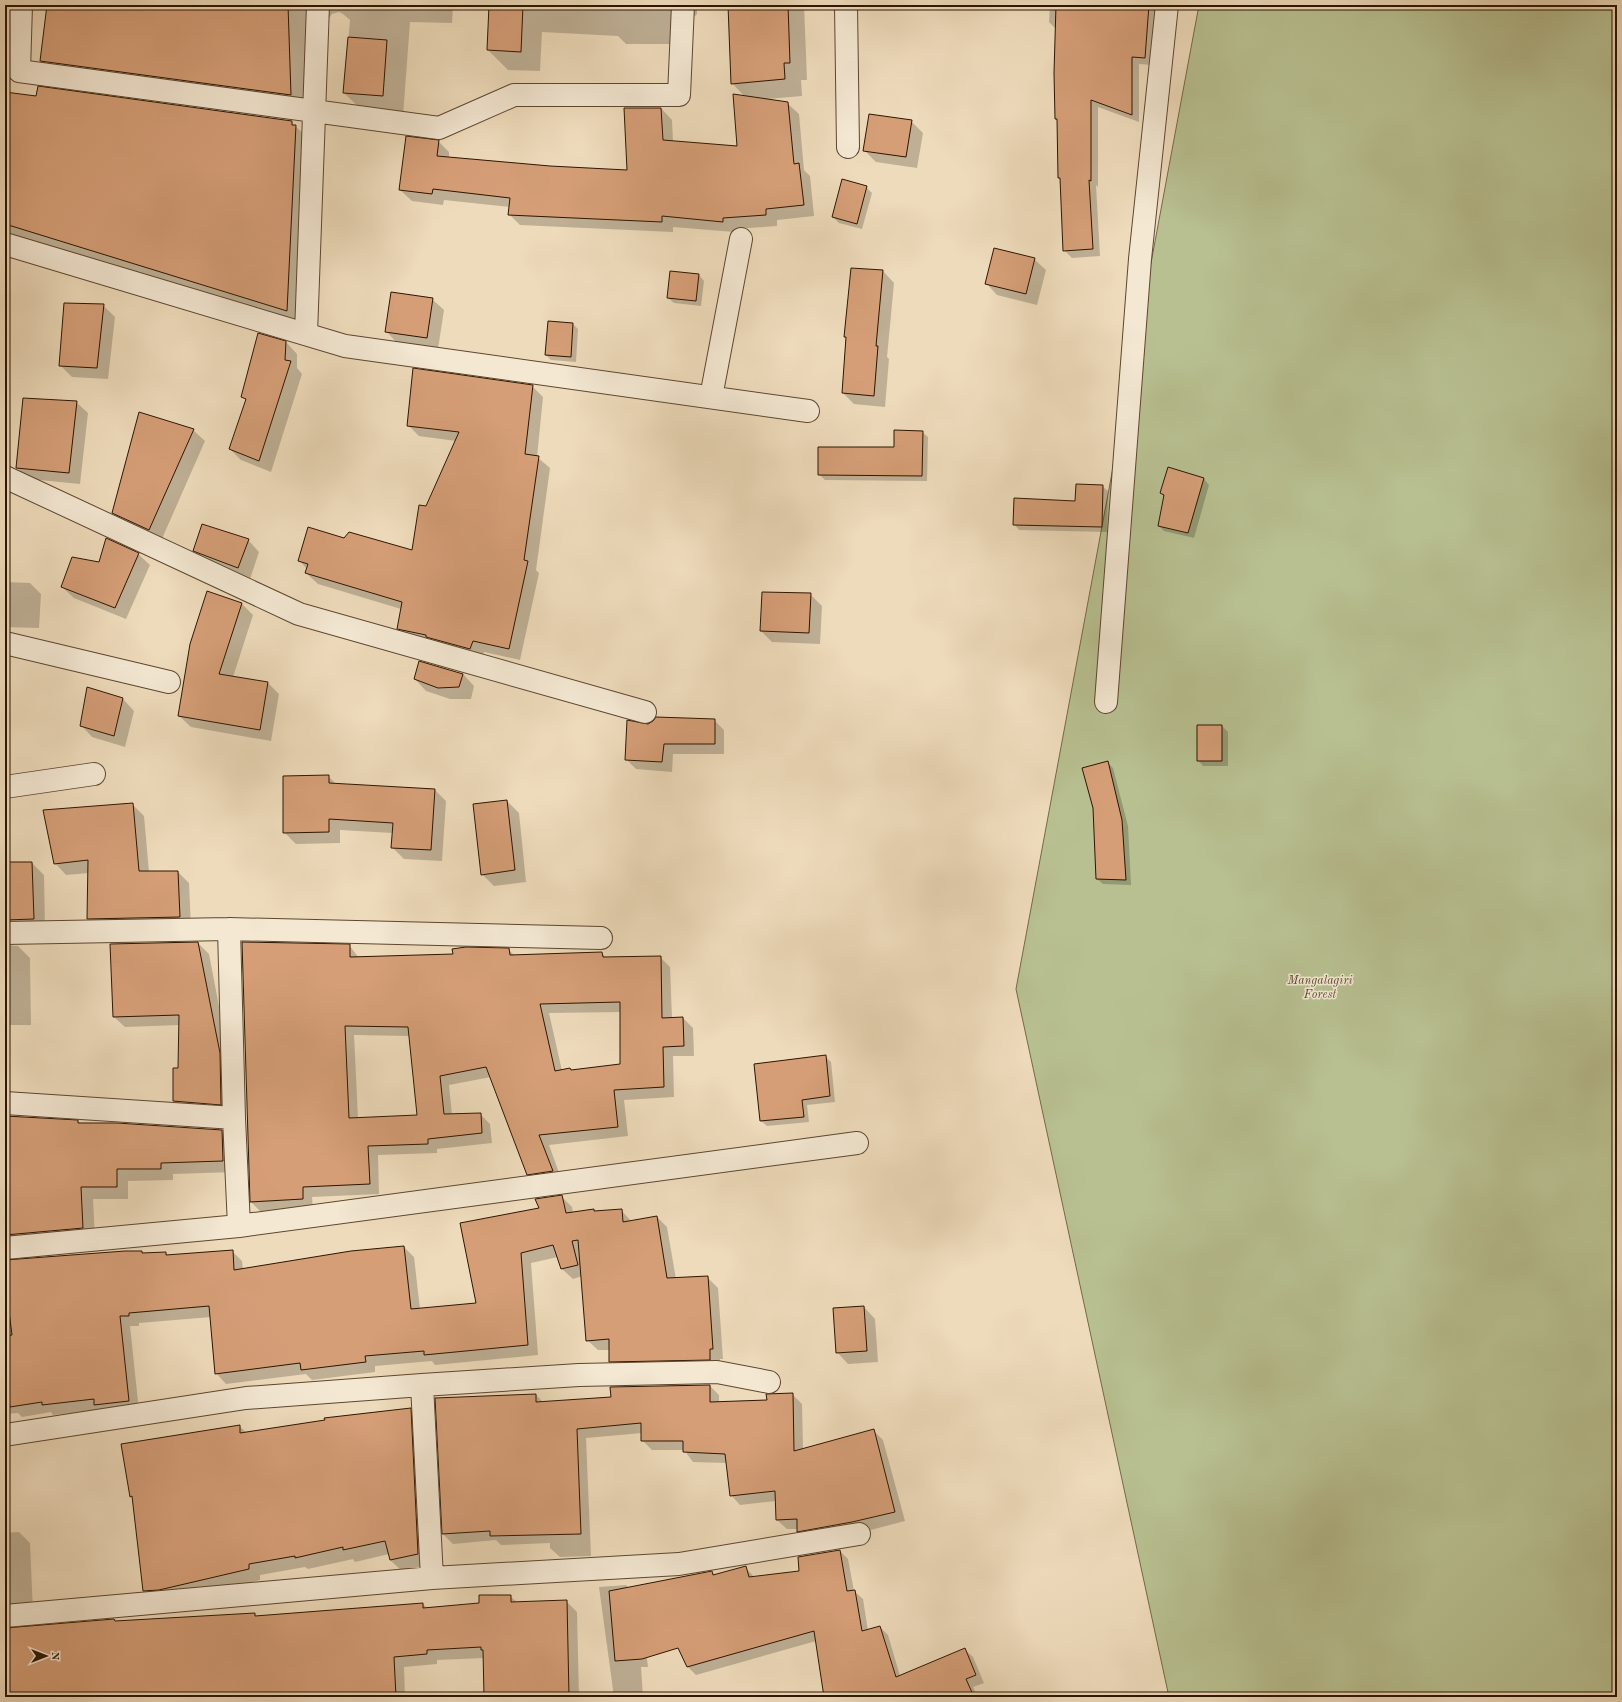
<svg xmlns="http://www.w3.org/2000/svg" width="1622" height="1702" font-family="'Old Standard TT',serif">
<style>
.green{fill:#b8c091;stroke:#726a48}
.shadow{fill:#0003;fill-rule:evenodd}
.building{fill:#d59e77;stroke:#2d1500;fill-rule:evenodd}
.lines{fill:none;stroke-linecap:round;stroke-linejoin:round}
.street-casing{stroke:#5d462f;stroke-width:24}
.street{stroke:#f4e8d3;stroke-width:22}
.labels{text-anchor:middle;stroke-width:3;stroke-linejoin:round;paint-order:stroke}
.park-label{font-size:12px;font-style:italic;fill:#57482c;stroke:#f4e8d3}
</style>
<rect width="100%" height="100%" fill="#eedbbb"/>
<filter id="stains"><feTurbulence type="fractalNoise" baseFrequency=".005" numOctaves="4"/><feColorMatrix values="0 0 0 0 .2 0 0 0 0 .09 0 0 0 0 .02 0 0 0 .5 -.17"/></filter>
<radialGradient id="worn" r=".72"><stop offset=".6" stop-color="#630" stop-opacity="0"/><stop offset="1" stop-color="#630" stop-opacity=".3"/></radialGradient>
<path class="green" d="M 1199,5 L 1617,5 L 1617,1697 L 1169,1697 L 1016,989 Z"/>
<path class="shadow" d="M 5,5 L 21,5 L 20,16 L 7,15 L 7,104 L 291,122 L 312,142 L 308,331 L 12,239 L 5,312 Z
M 48,5 L 453,5 L 452,23 L 410,22 L 403,116 L 365,113 L 344,93 L 350,20 L 343,14 L 339,12 L 332,14 L 327,21 L 311,115 L 62,81 L 41,61 Z
M 490,5 L 697,5 L 697,14 L 693,18 L 689,44 L 626,44 L 618,36 L 542,32 L 540,71 L 508,70 L 488,50 Z
M 729,5 L 804,5 L 807,80 L 801,80 L 802,96 L 767,99 L 787,103 L 799,114 L 804,170 L 810,176 L 814,216 L 777,220 L 777,226 L 734,229 L 734,232 L 673,227 L 673,232 L 520,225 L 509,214 L 510,207 L 444,200 L 443,205 L 412,201 L 400,190 L 438,141 L 449,152 L 449,158 L 550,167 L 628,171 L 661,108 L 672,120 L 673,142 L 738,147 L 745,97 L 732,83 Z
M 1050,5 L 1165,5 L 1152,65 L 1139,64 L 1139,122 L 1098,107 L 1098,187 L 1096,185 L 1100,256 L 1072,258 L 1064,250 L 1058,121 L 1056,119 L 1056,29 L 1049,22 Z
M 911,121 L 923,133 L 917,168 L 876,162 L 864,150 Z
M 866,187 L 872,193 L 862,229 L 839,223 L 833,217 Z
M 1034,259 L 1046,270 L 1037,305 L 997,295 L 986,283 Z
M 883,271 L 894,283 L 887,357 L 889,359 L 885,407 L 854,404 L 843,393 Z
M 699,275 L 704,281 L 701,306 L 674,303 L 668,298 Z
M 432,299 L 444,310 L 438,349 L 397,343 L 386,331 Z
M 103,305 L 115,317 L 108,379 L 72,377 L 60,365 Z
M 573,324 L 578,329 L 576,362 L 551,360 L 546,355 Z
M 286,342 L 297,354 L 297,368 L 302,374 L 271,472 L 241,460 L 230,449 L 247,401 L 243,397 Z
M 532,386 L 543,397 L 537,457 L 550,468 L 536,570 L 539,573 L 520,660 L 484,652 L 481,660 L 409,640 L 398,628 L 401,609 L 318,584 L 306,573 L 307,569 L 299,560 L 344,539 L 413,551 L 427,507 L 456,441 L 419,436 L 408,425 Z
M 76,402 L 88,413 L 80,484 L 29,479 L 17,468 Z
M 193,430 L 205,441 L 161,541 L 125,524 L 113,513 Z
M 922,432 L 928,437 L 927,481 L 825,480 L 819,474 L 895,448 Z
M 1168,469 L 1204,479 L 1209,485 L 1194,538 L 1164,531 L 1159,526 L 1165,497 L 1161,493 Z
M 1102,486 L 1108,491 L 1107,532 L 1019,530 L 1014,524 L 1076,502 Z
M 248,540 L 259,552 L 250,579 L 206,562 L 194,551 Z
M 138,554 L 150,565 L 126,619 L 74,598 L 62,587 L 100,563 Z
M 5,582 L 30,583 L 41,594 L 39,628 L 5,627 Z
M 810,594 L 822,606 L 820,644 L 772,642 L 761,631 Z
M 242,604 L 253,615 L 233,677 L 268,683 L 279,694 L 271,741 L 191,727 L 179,716 Z
M 463,674 L 474,686 L 471,699 L 450,699 L 426,691 L 415,679 Z
M 88,688 L 123,699 L 134,711 L 125,747 L 92,737 L 81,725 Z
M 714,720 L 724,730 L 724,754 L 673,754 L 672,772 L 636,769 L 626,759 L 648,725 Z
M 1222,726 L 1228,732 L 1228,766 L 1203,766 L 1198,760 Z
M 1107,762 L 1113,768 L 1128,826 L 1131,885 L 1103,884 L 1097,879 Z
M 328,776 L 336,784 L 435,790 L 446,801 L 442,861 L 404,859 L 392,847 L 393,833 L 340,830 L 340,843 L 296,844 L 284,832 Z
M 507,801 L 519,813 L 526,882 L 494,886 L 482,874 Z
M 132,804 L 144,816 L 149,872 L 178,872 L 189,883 L 191,928 L 100,930 L 88,919 L 89,873 L 66,875 L 55,863 Z
M 5,863 L 32,863 L 44,875 L 45,930 L 5,940 Z
M 198,943 L 209,954 L 230,1064 L 231,1115 L 184,1112 L 174,1101 L 178,1069 L 180,1025 L 125,1027 L 114,1017 Z
M 5,945 L 18,946 L 30,958 L 31,1025 L 5,1025 Z
M 349,945 L 359,958 L 454,955 L 508,949 L 515,956 L 602,953 L 606,958 L 660,957 L 670,967 L 672,1018 L 683,1018 L 693,1028 L 694,1056 L 673,1056 L 674,1097 L 624,1100 L 628,1136 L 549,1145 L 562,1181 L 538,1184 L 528,1174 L 491,1077 L 449,1085 L 452,1115 L 480,1114 L 490,1124 L 492,1143 L 437,1149 L 437,1153 L 378,1155 L 379,1194 L 312,1197 L 313,1209 L 261,1212 L 251,1202 ZM 621,1012 L 621,1065 L 562,1071 L 549,1013 ZM 354,1035 L 410,1036 L 418,1116 L 358,1118 Z
M 825,1056 L 831,1062 L 835,1102 L 807,1105 L 809,1122 L 767,1126 L 761,1121 Z
M 5,1119 L 78,1121 L 81,1124 L 222,1131 L 233,1142 L 235,1172 L 173,1174 L 173,1180 L 128,1181 L 128,1199 L 93,1199 L 95,1239 L 5,1241 Z
M 561,1196 L 572,1207 L 573,1213 L 621,1210 L 632,1222 L 657,1217 L 667,1227 L 676,1279 L 707,1277 L 718,1288 L 723,1359 L 720,1359 L 720,1370 L 621,1372 L 610,1361 L 610,1350 L 598,1350 L 587,1340 L 582,1276 L 573,1279 L 562,1269 L 558,1257 L 531,1263 L 538,1355 L 435,1365 L 432,1361 L 375,1366 L 375,1372 L 312,1380 L 306,1374 L 226,1384 L 216,1373 L 211,1317 L 139,1323 L 139,1326 L 130,1326 L 139,1411 L 101,1410 L 53,1415 L 51,1412 L 22,1417 L 18,1413 L 5,1414 L 5,1261 L 142,1252 L 144,1254 L 166,1253 L 168,1256 L 232,1251 L 242,1261 L 243,1270 L 404,1247 L 414,1257 L 420,1309 L 478,1304 L 540,1209 Z
M 864,1307 L 875,1319 L 878,1362 L 848,1364 L 837,1352 Z
M 710,1386 L 719,1395 L 719,1403 L 768,1401 L 792,1394 L 802,1404 L 803,1450 L 874,1431 L 883,1440 L 905,1521 L 863,1532 L 808,1541 L 798,1531 L 798,1529 L 787,1529 L 777,1520 L 776,1501 L 740,1505 L 731,1495 L 727,1463 L 693,1462 L 684,1450 L 652,1450 L 642,1440 L 642,1433 L 586,1438 L 591,1556 L 560,1557 L 550,1548 L 550,1543 L 501,1545 L 496,1540 L 453,1544 L 443,1534 L 536,1395 L 543,1402 L 612,1398 Z
M 410,1409 L 422,1421 L 429,1565 L 402,1571 L 390,1560 L 389,1554 L 355,1562 L 353,1559 L 308,1569 L 305,1567 L 260,1575 L 260,1580 L 171,1601 L 155,1602 L 144,1591 L 133,1498 L 131,1496 L 239,1426 L 247,1433 Z
M 19,1532 L 30,1543 L 33,1612 L 5,1620 L 5,1533 Z
M 840,1551 L 848,1559 L 854,1591 L 863,1599 L 868,1631 L 880,1627 L 888,1635 L 900,1676 L 964,1649 L 973,1657 L 984,1683 L 973,1687 L 978,1697 L 830,1697 L 816,1641 L 696,1675 L 687,1666 L 712,1572 L 715,1575 L 745,1567 L 754,1577 L 800,1571 Z
M 626,1585 L 639,1596 L 648,1667 L 641,1667 L 643,1697 L 614,1697 L 599,1587 Z
M 510,1596 L 518,1603 L 566,1601 L 577,1612 L 579,1697 L 485,1697 L 484,1658 L 437,1660 L 437,1664 L 404,1667 L 405,1697 L 5,1697 L 5,1629 L 254,1614 L 257,1617 L 423,1604 L 427,1608 L 480,1604 Z"/>
<path class="building" d="M 47,5 L 288,5 L 291,95 L 40,61 Z
M 489,5 L 523,5 L 521,52 L 487,50 Z
M 728,5 L 788,5 L 790,63 L 784,63 L 785,79 L 731,84 Z
M 1056,5 L 1149,5 L 1145,58 L 1132,57 L 1132,115 L 1091,100 L 1091,181 L 1089,180 L 1093,249 L 1063,251 L 1060,178 L 1058,178 L 1057,119 L 1055,119 L 1054,73 Z
M 348,37 L 387,40 L 383,96 L 343,93 Z
M 38,86 L 292,121 L 292,125 L 296,125 L 287,311 L 5,224 L 5,92 L 36,96 Z
M 733,94 L 788,102 L 794,164 L 799,163 L 804,205 L 766,209 L 766,215 L 723,218 L 723,222 L 662,216 L 662,222 L 508,215 L 510,198 L 433,189 L 432,194 L 399,190 L 406,136 L 439,140 L 437,156 L 550,166 L 627,170 L 624,108 L 661,108 L 663,140 L 737,146 Z
M 869,114 L 912,120 L 906,157 L 863,151 Z
M 842,179 L 867,186 L 857,224 L 832,217 Z
M 994,248 L 1035,258 L 1026,294 L 985,284 Z
M 851,268 L 883,270 L 876,346 L 878,346 L 874,396 L 842,393 L 846,337 L 844,337 Z
M 670,271 L 699,274 L 696,301 L 667,298 Z
M 391,292 L 433,298 L 427,338 L 385,332 Z
M 64,303 L 104,304 L 97,368 L 59,366 Z
M 548,321 L 573,323 L 571,357 L 545,355 Z
M 258,333 L 286,341 L 285,360 L 291,361 L 259,461 L 229,449 L 246,399 L 241,397 Z
M 413,368 L 533,385 L 525,454 L 539,456 L 524,560 L 528,561 L 509,649 L 473,641 L 470,649 L 426,637 L 426,635 L 397,629 L 402,602 L 305,573 L 308,564 L 298,561 L 308,527 L 344,538 L 349,532 L 412,550 L 419,505 L 426,506 L 459,432 L 407,426 Z
M 23,398 L 77,401 L 69,473 L 16,468 Z
M 139,412 L 194,429 L 149,530 L 112,513 Z
M 894,430 L 923,431 L 922,476 L 818,475 L 818,447 L 894,447 Z
M 1168,467 L 1204,478 L 1188,533 L 1158,526 L 1164,495 L 1160,493 Z
M 1076,484 L 1103,485 L 1102,527 L 1013,525 L 1014,498 L 1075,501 Z
M 202,524 L 249,539 L 238,568 L 193,551 Z
M 106,538 L 139,553 L 115,608 L 61,587 L 72,557 L 99,562 Z
M 207,591 L 242,603 L 219,674 L 268,682 L 260,730 L 178,716 L 190,644 Z
M 762,592 L 811,593 L 809,633 L 760,631 Z
M 419,661 L 463,674 L 459,687 L 438,688 L 414,679 Z
M 87,687 L 123,698 L 114,736 L 80,726 Z
M 656,717 L 715,719 L 715,744 L 664,744 L 662,762 L 625,760 L 627,720 L 648,724 L 653,721 Z
M 1197,725 L 1222,725 L 1222,761 L 1197,761 Z
M 1108,761 L 1122,820 L 1126,880 L 1096,879 L 1093,808 L 1082,768 Z
M 329,775 L 329,783 L 435,789 L 431,850 L 391,848 L 393,823 L 329,819 L 329,832 L 283,833 L 283,776 Z
M 507,800 L 515,870 L 481,875 L 473,804 Z
M 133,803 L 139,871 L 178,871 L 180,917 L 87,919 L 88,860 L 54,864 L 43,810 Z
M 5,862 L 32,862 L 34,919 L 5,920 Z
M 198,942 L 220,1053 L 221,1105 L 173,1101 L 173,1068 L 178,1068 L 179,1015 L 113,1017 L 110,944 Z
M 242,942 L 350,944 L 350,957 L 453,954 L 452,949 L 466,947 L 509,948 L 510,955 L 602,952 L 603,957 L 661,956 L 662,1018 L 683,1017 L 684,1046 L 663,1047 L 664,1087 L 614,1090 L 618,1127 L 539,1135 L 553,1171 L 527,1175 L 486,1067 L 440,1076 L 444,1114 L 481,1113 L 482,1133 L 428,1139 L 428,1144 L 368,1146 L 370,1184 L 303,1187 L 303,1199 L 250,1202 ZM 620,1002 L 620,1064 L 571,1070 L 570,1068 L 555,1071 L 540,1004 ZM 345,1026 L 408,1027 L 417,1115 L 349,1118 Z
M 826,1055 L 830,1096 L 802,1100 L 804,1117 L 760,1121 L 754,1064 Z
M 5,1116 L 78,1120 L 78,1123 L 117,1123 L 222,1130 L 223,1161 L 161,1163 L 161,1169 L 117,1169 L 117,1187 L 81,1187 L 83,1228 L 5,1235 Z
M 562,1195 L 566,1213 L 594,1209 L 594,1211 L 622,1209 L 623,1222 L 657,1216 L 667,1278 L 708,1276 L 713,1349 L 710,1349 L 710,1360 L 609,1362 L 609,1339 L 586,1341 L 578,1240 L 572,1241 L 578,1265 L 561,1269 L 553,1245 L 521,1253 L 528,1345 L 424,1355 L 424,1351 L 365,1356 L 366,1362 L 301,1370 L 300,1363 L 215,1374 L 209,1306 L 129,1313 L 129,1316 L 120,1316 L 129,1401 L 94,1405 L 94,1399 L 42,1405 L 42,1402 L 10,1407 L 5,1368 L 5,1336 L 12,1335 L 5,1280 L 5,1260 L 125,1251 L 142,1251 L 142,1253 L 166,1252 L 166,1255 L 233,1250 L 234,1270 L 351,1251 L 404,1246 L 411,1309 L 476,1303 L 460,1223 L 539,1208 L 535,1199 Z
M 864,1306 L 867,1351 L 836,1353 L 833,1308 Z
M 710,1385 L 710,1402 L 767,1400 L 766,1394 L 793,1393 L 794,1451 L 874,1429 L 895,1512 L 852,1522 L 797,1532 L 797,1519 L 776,1520 L 775,1491 L 730,1496 L 725,1454 L 683,1452 L 683,1441 L 641,1441 L 641,1423 L 577,1429 L 581,1534 L 490,1536 L 490,1531 L 442,1534 L 435,1398 L 536,1394 L 536,1402 L 611,1397 L 610,1387 Z
M 411,1408 L 418,1554 L 390,1560 L 385,1541 L 343,1550 L 343,1547 L 295,1558 L 295,1556 L 249,1564 L 249,1569 L 159,1590 L 143,1591 L 132,1496 L 130,1497 L 121,1444 L 240,1425 L 240,1433 L 325,1420 L 324,1418 Z
M 840,1550 L 847,1591 L 855,1590 L 862,1631 L 880,1626 L 896,1677 L 965,1648 L 976,1675 L 966,1679 L 974,1697 L 824,1697 L 814,1631 L 687,1667 L 678,1648 L 642,1659 L 615,1661 L 609,1591 L 712,1571 L 713,1575 L 746,1566 L 749,1577 L 799,1571 L 798,1557 Z
M 479,1595 L 511,1595 L 511,1602 L 567,1600 L 569,1697 L 484,1697 L 483,1650 L 481,1650 L 481,1647 L 427,1650 L 427,1654 L 394,1657 L 396,1697 L 5,1697 L 5,1628 L 114,1619 L 115,1621 L 255,1613 L 255,1616 L 423,1603 L 423,1608 L 479,1603 Z"/>
<g class="lines">
<g class="street-casing">
<path id="street" d="M 21,5 L 19,71 L 439,128 L 514,95 L 679,95 L 683,5
M 846,5 L 848,147
M 5,244 L 345,346 L 808,411
M 306,334 L 318,5
M 711,397 L 741,239
M 5,477 L 299,614 L 645,712
M 5,643 L 169,682
M 1106,702 L 1140,259 L 1167,5
M 5,787 L 94,774
M 229,929 L 234,1118 L 239,1226
M 5,933 L 229,929 L 601,938
M 5,1103 L 234,1118
M 5,1248 L 239,1226 L 857,1143
M 422,1385 L 432,1578
M 5,1435 L 246,1398 L 422,1385 L 579,1375 L 717,1372 L 769,1382
M 5,1616 L 432,1578 L 679,1564 L 859,1534"/>
</g>
<use href="#street" class="street"/>
</g>
<g class="labels">
<g class="park-label">
<text x="1320" y="984">Mangalagiri<tspan x="1320" dy="14">Forest</tspan></text>
</g>
</g>
<rect width="1622" height="1702" fill="none" stroke="#eedbbb" stroke-width="20"/>
<rect x="6" y="6" width="1610" height="1690" fill="none" stroke="#2d1500" stroke-width="2"/>
<rect x="10" y="10" width="1602" height="1682" fill="none" stroke="#2d1500"/>
<g transform="translate(46 1656) rotate(90)" stroke="#f4e8d3" stroke-width="3" paint-order="stroke">
<path d="M0-3L7 15L0 10L-7 15Z" fill="#2d1500"/>
<text y="-6" font-size="11" font-weight="bold" text-anchor="middle" fill="#2d1500">N</text>
</g>
<rect width="100%" height="100%" filter="url(#stains)"/>
<rect width="100%" height="100%" fill="url(#worn)"/>
</svg>
